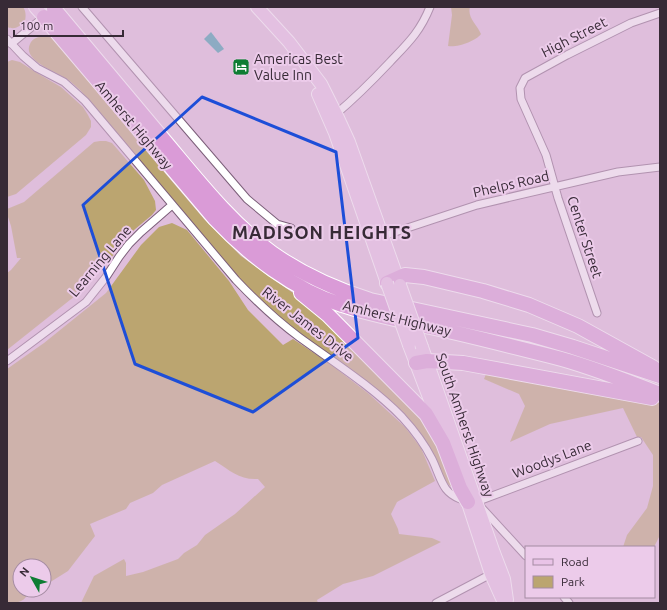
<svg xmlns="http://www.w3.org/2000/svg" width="667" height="610" font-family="Ubuntu,sans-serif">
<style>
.green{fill:#bba570}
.water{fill:#2c96a4}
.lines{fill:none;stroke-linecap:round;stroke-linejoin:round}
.street-casing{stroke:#7c5f7a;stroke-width:9}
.primary-casing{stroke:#fff;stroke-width:14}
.highway-casing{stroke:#fff;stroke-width:16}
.street{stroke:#fff;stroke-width:7}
.primary{stroke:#e9c3e7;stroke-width:12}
.highway{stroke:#da9bd7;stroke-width:14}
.primary-bridge-casing{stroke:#fff;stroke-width:14;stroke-linecap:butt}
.primary-bridge{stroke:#e9c3e7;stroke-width:12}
.marked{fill:none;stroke:#1d4ed8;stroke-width:3;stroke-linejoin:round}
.labels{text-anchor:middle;stroke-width:4;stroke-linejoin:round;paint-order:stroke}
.street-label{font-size:14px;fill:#372a36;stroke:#eccbea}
.poi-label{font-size:14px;fill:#372a36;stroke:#eccbea;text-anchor:start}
.district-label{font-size:18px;font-weight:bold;letter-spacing:1px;fill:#372a36;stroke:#eccbea}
</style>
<rect width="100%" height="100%" fill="#dfbedc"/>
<path class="green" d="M 7,7 L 23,7 C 26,11 26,16 25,21 C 19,27 15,30 7,27 Z
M 451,7 L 470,7 C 467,18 477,24 481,34 C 476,41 457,48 448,46 L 452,15 Z
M 43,36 L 52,37 L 89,80 L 136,139 L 204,219 L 241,256 L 267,275 L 315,308 L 434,432 L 453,487 L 450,486 L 445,481 L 435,459 L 418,431 L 288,325 L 245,285 L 80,90 C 75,86 71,81 65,78 C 55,71 22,60 30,44 C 32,39 37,37 43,36 Z
M 12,60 L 20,62 L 37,73 L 61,87 L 83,107 L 88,115 L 91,121 L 91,127 L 86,135 L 16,194 L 7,197 L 7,62 Z
M 100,141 L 106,141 L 112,143 L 144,180 L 155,201 L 156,210 L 152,215 L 134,230 L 124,241 L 118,250 L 80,292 L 7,350 L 7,273 L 11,270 L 21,258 L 17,258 L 11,226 L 7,214 L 7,209 L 24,202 L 94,142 Z
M 172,223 L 187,230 L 229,281 L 248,310 L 283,345 L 293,339 L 329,363 L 369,394 L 405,427 L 421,448 L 435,481 L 397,502 L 391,514 L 398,529 L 399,534 L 432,538 L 441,542 L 373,576 L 343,584 L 317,600 L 318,603 L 81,603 L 94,576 L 124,559 L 126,563 L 126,576 L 143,572 L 178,559 L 184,553 L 197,545 L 205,535 L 235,514 L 265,487 L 258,479 C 239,480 231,471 215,461 L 162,485 L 153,493 L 130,503 L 126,509 L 90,524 L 95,536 L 68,571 L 44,586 L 44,566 L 20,566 L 20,590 L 30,590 C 25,602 19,603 7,603 L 7,369 L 44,343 L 106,293 L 141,245 L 159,227 Z
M 486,374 L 574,391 L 624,397 L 660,403 L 660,535 L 654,547 L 623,547 L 627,535 L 647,508 L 653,486 L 653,455 L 641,437 L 637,437 L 623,408 L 550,424 L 510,442 L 525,406 L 519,394 L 484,379 Z"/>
<path class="water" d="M 211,32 L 224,49 L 218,53 L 204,39 Z"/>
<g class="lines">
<g class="street-casing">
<path id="street" d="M 82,7 L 247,199 L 277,224 L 291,228
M 7,39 L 23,56 L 37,68 L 64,82 L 85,101 L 236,280 C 255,300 276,320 299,337 C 332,361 373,387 402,417 C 414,430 424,443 432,459 C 437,469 440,481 446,489 C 453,498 466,502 476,502 L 638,441
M 11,44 L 45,16
M 336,114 C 355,98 373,80 390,62 C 408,43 420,32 430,7
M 380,237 L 477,205 L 618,172 L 660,167
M 597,313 L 558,198 L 546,155 L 521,99 L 520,88 L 525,78 L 567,55 L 631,23 L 660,13
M 7,361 L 86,302 L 106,277 L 119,257 L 129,244 L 141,232 L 172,205
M 480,506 L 526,556
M 564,597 L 569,603
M 436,603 L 491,574"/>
</g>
<g class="primary-casing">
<path id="primary" d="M 35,7 L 44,17
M 257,7 L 289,42 L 321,84 L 338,118 L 349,142 L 400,285
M 318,94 L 335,133 L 387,283
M 409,345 L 443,434
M 422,347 L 494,553 L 504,579 L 507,600
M 465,494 L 491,574 L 504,603"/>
</g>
<g class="highway-casing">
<path id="highway" d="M 54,9 C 88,50 123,91 157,132 C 193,174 227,220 272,253 C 302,274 335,289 370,300 L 532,335 L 573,347 L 660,376
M 44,17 L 215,219 C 249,255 294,290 342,305 C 371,315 401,320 430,327 C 472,336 513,347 554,357 C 590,366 626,381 660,394
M 387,283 L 405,275 L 424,277 L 483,291 L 529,305 L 578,326 L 654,368
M 301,293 L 328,315 L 426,414 L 443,443 L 460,488 L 468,502
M 416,363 L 427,361 L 463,363 L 652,398"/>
</g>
<use href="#street" class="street"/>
<use href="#primary" class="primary"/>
<use href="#highway" class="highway"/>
<g class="primary-bridge-casing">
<path id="primary-bridge" d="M 387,283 L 409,345
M 400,285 L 422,347"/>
</g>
<use href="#primary-bridge" class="primary-bridge"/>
</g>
<path d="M0 0H667V610H0ZM 202,97 L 336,152 L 358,338 L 253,412 L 135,364 L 83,205 Z" fill="#dfbedc" fill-opacity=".55" fill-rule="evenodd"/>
<path class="marked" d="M 202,97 L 336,152 L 358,338 L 253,412 L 135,364 L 83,205 Z"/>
<defs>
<g id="hotel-square" transform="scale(0.9)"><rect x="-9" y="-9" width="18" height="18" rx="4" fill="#0e7d33" stroke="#eccbea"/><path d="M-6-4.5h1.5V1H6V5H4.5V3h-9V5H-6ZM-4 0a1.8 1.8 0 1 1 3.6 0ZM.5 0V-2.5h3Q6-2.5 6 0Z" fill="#fff"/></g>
</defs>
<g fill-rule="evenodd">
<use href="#hotel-square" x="241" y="67"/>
</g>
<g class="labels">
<g class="street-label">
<text transform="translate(574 37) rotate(-27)" y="5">High Street</text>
<text transform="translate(134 125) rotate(50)" y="5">Amherst Highway</text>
<text transform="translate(511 184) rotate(-13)" y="5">Phelps Road</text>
<text transform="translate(585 237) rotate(72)" y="5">Center Street</text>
<text transform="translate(100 261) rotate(-50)" y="5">Learning Lane</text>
<text transform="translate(397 318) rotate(14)" y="5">Amherst Highway</text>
<text transform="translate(308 324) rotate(38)" y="5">River James Drive</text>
<text transform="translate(465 425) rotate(71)" y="5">South Amherst Highway</text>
<text transform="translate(552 459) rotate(-21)" y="5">Woodys Lane</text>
</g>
<g class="poi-label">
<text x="254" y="64">Americas Best<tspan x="254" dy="16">Value Inn</tspan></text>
</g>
<g class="district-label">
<text x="322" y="239">MADISON HEIGHTS</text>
</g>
</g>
<rect width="667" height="610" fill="none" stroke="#372a36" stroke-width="16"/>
<rect x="525" y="546" width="130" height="52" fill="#eccbea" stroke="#a48ba2"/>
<rect x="533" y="559" width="20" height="6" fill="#e9c3e7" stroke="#a48ba2"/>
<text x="561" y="566" font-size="12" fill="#372a36">Road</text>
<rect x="533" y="576" width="20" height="12" fill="#bba570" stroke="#a48ba2"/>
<text x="561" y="586" font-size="12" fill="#372a36">Park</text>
<g transform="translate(32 578) rotate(309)"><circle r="19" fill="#eccbea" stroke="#a48ba2"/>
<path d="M0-3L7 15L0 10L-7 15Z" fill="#0e7d33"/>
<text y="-6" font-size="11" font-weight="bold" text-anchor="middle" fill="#372a36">N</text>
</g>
<path d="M14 30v6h109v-6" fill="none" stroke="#372a36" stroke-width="2"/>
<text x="20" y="30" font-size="12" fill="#372a36" stroke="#eccbea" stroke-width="3" paint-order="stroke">100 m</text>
</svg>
